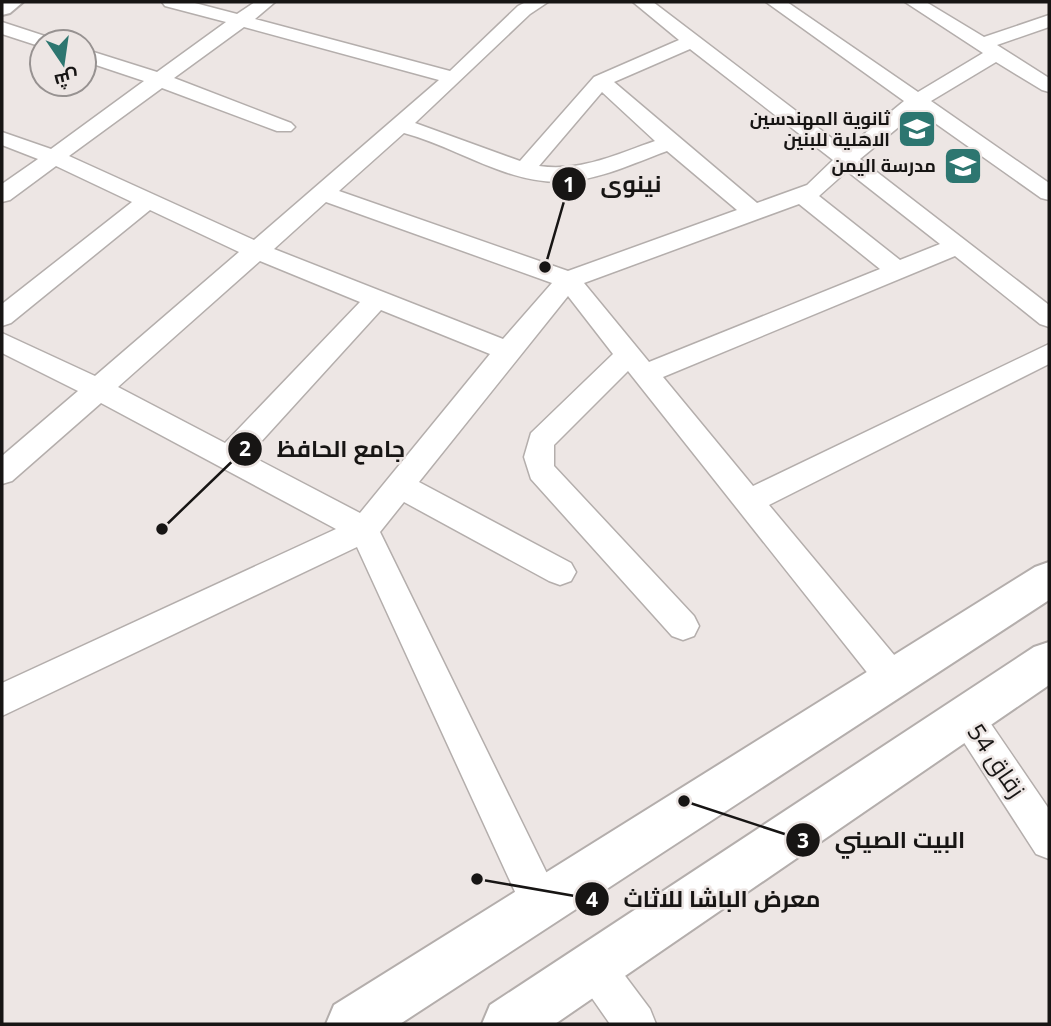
<svg xmlns="http://www.w3.org/2000/svg" width="1051" height="1026" font-family="'Open Sans',Cairo,sans-serif">
<style>
.lines{fill:none;stroke-linecap:round;stroke-linejoin:round}
.street-casing{stroke:#b4aeac;stroke-width:3}
.secondary-casing{stroke:#b4aeac;stroke-width:4}
.primary-casing{stroke:#b4aeac;stroke-width:4}
.street{fill:#fff;fill-rule:evenodd}
.secondary{fill:#fff;fill-rule:evenodd}
.primary{fill:#fff;fill-rule:evenodd}
.labels{text-anchor:middle;stroke-width:5;stroke-linejoin:round;paint-order:stroke}
.far-poi-label{font-size:18px;font-weight:bold;fill:#171514;stroke:#ede6e4;text-anchor:end}
.near-street-label{font-size:24px;fill:#171514;stroke:#ede6e4}
.leader{fill:none;stroke:#171514;stroke-width:2.5}
.callout-dot{fill:#171514;stroke:#ede6e4;stroke-width:2.5}
.mark-label{font-size:21px;text-anchor:middle;font-weight:bold;fill:#fff}
.callout-label{font-size:23px;text-anchor:middle;font-weight:bold;fill:#171514;stroke:#ede6e4;stroke-width:5;stroke-linejoin:round;paint-order:stroke}
</style>
<rect width="100%" height="100%" fill="#ede6e4"/>
<g class="lines">
<g class="street-casing">
<path id="street" d="M 162,2 L 191,2 L 237,14 L 255,2 L 275,2 L 255,19 L 450,71 L 518,6 L 526,2 L 548,2 L 530,14 L 415,123 L 520,161 L 594,77 L 679,40 L 633,2 L 653,2 L 846,149 L 904,101 L 766,2 L 787,2 L 918,92 L 983,53 L 905,2 L 926,2 L 984,37 L 1049,15 L 1049,27 L 997,45 L 1049,78 L 1049,92 L 1042,90 L 996,62 L 931,101 L 1049,183 L 1049,200 L 1041,198 L 918,111 L 860,159 L 1049,305 L 1049,327 L 1040,324 L 955,256 L 663,377 L 753,486 L 1049,344 L 1049,364 L 769,505 L 905,668 L 910,679 L 905,690 L 893,694 L 881,690 L 628,371 L 554,445 L 554,466 L 694,616 L 699,626 L 694,636 L 683,640 L 672,636 L 531,479 L 524,457 L 531,433 L 613,354 L 568,296 L 419,482 L 571,563 L 576,572 L 571,581 L 560,585 L 549,581 L 404,502 L 380,532 L 555,890 L 560,904 L 555,918 L 541,923 L 527,918 L 357,547 L 2,716 L 2,683 L 336,529 L 101,403 L 12,481 L 2,484 L 2,456 L 78,391 L 2,353 L 2,333 L 95,376 L 239,252 L 150,210 L 11,323 L 2,326 L 2,304 L 132,202 L 56,166 L 10,200 L 2,202 L 2,184 L 38,159 L 2,145 L 2,132 L 51,149 L 144,81 L 84,61 L 84,49 L 157,72 L 226,22 L 165,6 ZM 244,27 L 439,80 L 254,240 L 69,156 L 162,88 L 277,131 L 291,131 L 295,127 L 291,123 L 174,78 ZM 690,49 L 833,160 L 807,185 L 757,203 L 614,82 ZM 602,92 L 655,141 C 617,154 581,172 539,166 ZM 404,133 C 457,147 507,184 563,182 C 599,180 634,163 667,151 L 737,210 L 568,271 L 339,191 ZM 847,171 L 940,244 L 900,260 L 819,196 ZM 326,202 L 552,283 L 503,339 L 274,249 ZM 799,204 L 880,269 L 649,362 L 584,283 ZM 260,261 L 360,302 L 225,443 L 118,387 ZM 381,310 L 490,354 L 360,513 L 249,455 Z
M 2,22 L 51,38 L 54,42 L 42,42 L 42,47 L 2,34 Z
M 966,700 L 978,705 L 1049,809 L 1049,859 L 1036,854 L 954,727 L 949,716 L 954,705 Z
M 594,947 L 608,953 L 650,1009 L 656,1024 L 610,1024 L 580,981 L 574,967 L 580,953 Z"/>
</g>
<g class="secondary-casing">
<path id="secondary" d="M 2,2 L 23,2 L 10,13 L 2,15 Z"/>
</g>
<g class="primary-casing">
<path id="primary" d="M 1049,562 L 1049,600 L 400,1024 L 326,1024 L 334,1005 L 1035,567 Z
M 1049,642 L 1049,685 L 555,1024 L 482,1024 L 490,1005 L 1034,647 Z"/>
</g>
<use href="#street" class="street"/>
<use href="#secondary" class="secondary"/>
<use href="#primary" class="primary"/>
</g>
<defs>
<g id="school-square" transform="scale(2.0125)"><rect x="-9" y="-9" width="18" height="18" rx="4" fill="#2d7670" stroke="#ede6e4"/><path d="M0-5L7-2L0 1L-7-2ZM-4 1L0 2.5L4 1V4Q0 6-4 4Z" fill="#fff"/></g>
</defs>
<g fill-rule="evenodd">
<use href="#school-square" x="917" y="129"/>
<use href="#school-square" x="963" y="166"/>
</g>
<g class="labels">
<g class="far-poi-label">
<text x="890" y="125">ثانوية المهندسين<tspan x="890" dy="21">الاهلية للبنين</tspan></text>
<text x="936" y="172">مدرسة اليمن</text>
</g>
<g class="near-street-label">
<text transform="translate(996 761) rotate(56)" y="8">زقاق 54</text>
</g>
</g>
<path class="leader" d="M545 267L569 184M162 529L245 449M684 801L803 840M477 879L592 899"/>
<g class="callout-dot">
<circle cx="545" cy="267" r="7"/>
<circle cx="162" cy="529" r="7"/>
<circle cx="684" cy="801" r="7"/>
<circle cx="477" cy="879" r="7"/>
<circle cx="569" cy="184" r="18"/>
<circle cx="245" cy="449" r="18"/>
<circle cx="803" cy="840" r="18"/>
<circle cx="592" cy="899" r="18"/>
</g>
<g class="mark-label">
<text x="569" y="192">1</text>
<text x="245" y="456">2</text>
<text x="803" y="848">3</text>
<text x="592" y="907">4</text>
</g>
<g class="callout-label">
<text x="631" y="192">نينوى</text>
<text x="341" y="457">جامع الحافظ</text>
<text x="900" y="848">البيت الصيني</text>
<text x="722" y="907">معرض الباشا للاثاث</text>
</g>
<rect width="1051" height="1026" fill="none" stroke="#171514" stroke-width="7"/>
<g transform="translate(63 63) rotate(167)"><circle r="33" fill="#ede6e4" stroke="#979291" stroke-width="2"/>
<path d="M0-5L12 26L0 18L-12 26Z" fill="#2d7670"/>
<text y="-10" font-size="19" font-weight="bold" text-anchor="middle" fill="#171514">ش</text>
</g>
</svg>
